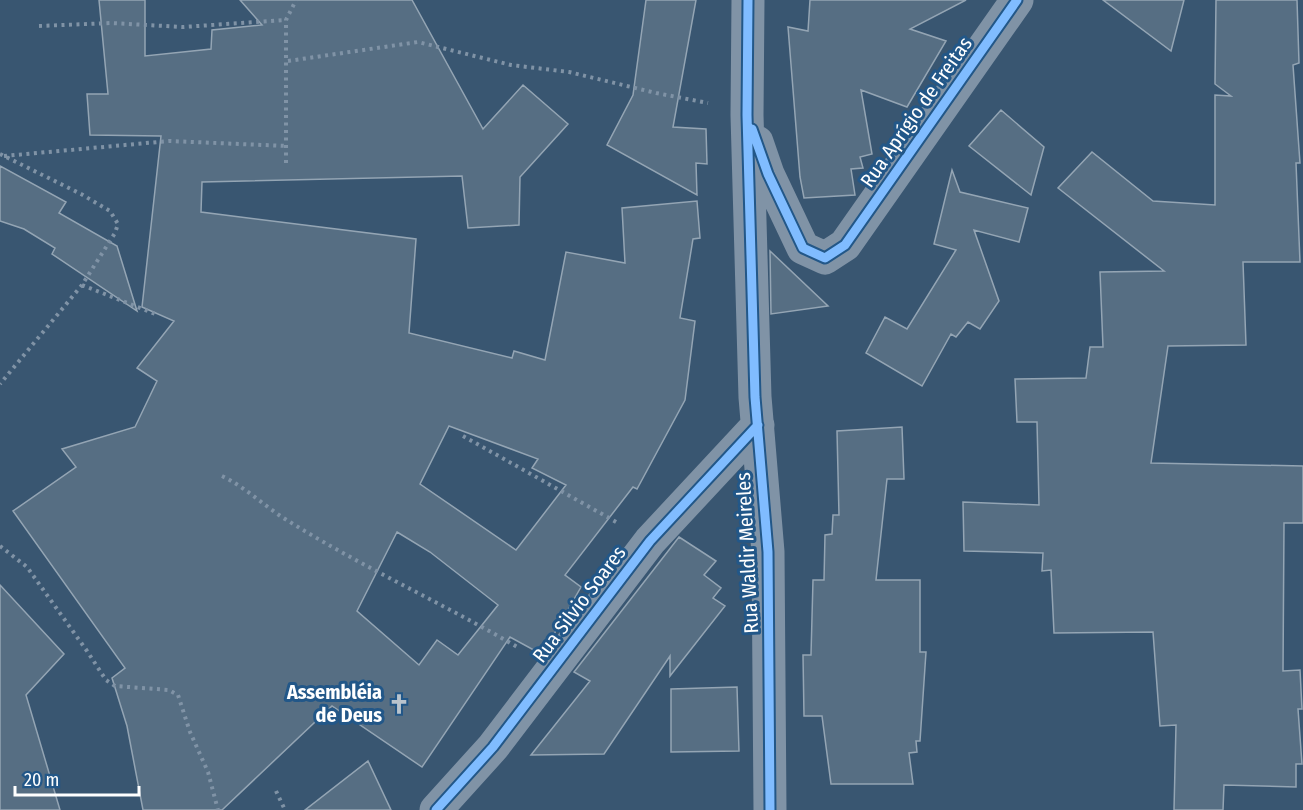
<svg xmlns="http://www.w3.org/2000/svg" width="1303" height="810" font-family="'Fira Sans Condensed',sans-serif">
<style>
.building{fill:#566e83;stroke:#94a5b4;stroke-width:1.5;fill-rule:evenodd}
.lines{fill:none;stroke-linecap:round;stroke-linejoin:round}
.path{stroke:#8093a6;stroke-width:4;stroke-dasharray:3 4.5;stroke-linecap:butt}
.minor{stroke:#8093a6;stroke-width:33}
.cycleway-casing{stroke:#225788;stroke-width:13}
.cycleway{stroke:#80bcff;stroke-width:9}
.labels{text-anchor:middle;stroke-width:6;stroke-linejoin:round;paint-order:stroke}
.street-label{font-size:20px;fill:#fff;stroke:#225788}
.poi-label{font-size:20px;font-weight:bold;fill:#fff;stroke:#225788;text-anchor:end}
</style>
<rect width="100%" height="100%" fill="#395671"/>
<path class="building" d="M 99,0 L 145,0 L 145,56 L 211,49 L 212,30 L 262,25 L 240,0 L 412,0 L 483,129 L 523,85 L 568,124 L 520,177 L 519,225 L 468,228 L 462,176 L 202,182 L 201,212 L 416,239 L 409,333 L 512,358 L 514,351 L 545,360 L 566,252 L 625,263 L 622,208 L 697,201 L 700,238 L 693,239 L 680,318 L 695,321 L 685,400 L 637,489 L 633,487 L 565,575 L 581,587 L 550,641 L 541,654 L 510,637 L 422,767 L 332,706 L 222,810 L 143,810 L 127,726 L 112,678 L 125,668 L 13,511 L 76,467 L 62,449 L 135,427 L 157,381 L 137,368 L 174,321 L 142,307 L 161,136 L 90,135 L 87,94 L 108,94 ZM 449,426 L 538,459 L 532,468 L 566,485 L 516,550 L 420,484 ZM 397,532 L 430,552 L 498,605 L 458,655 L 437,640 L 419,665 L 357,611 Z
M 646,0 L 696,0 L 673,127 L 706,129 L 707,164 L 696,163 L 697,195 L 607,145 L 633,95 Z
M 810,0 L 966,0 L 910,29 L 946,41 L 907,107 L 861,90 L 872,154 L 860,157 L 863,168 L 851,169 L 855,195 L 804,198 L 800,177 L 788,27 L 808,31 Z
M 1103,0 L 1184,0 L 1171,51 Z
M 1216,0 L 1297,0 L 1299,63 L 1293,65 L 1300,163 L 1296,163 L 1300,262 L 1243,262 L 1246,345 L 1168,346 L 1151,463 L 1303,466 L 1303,523 L 1284,523 L 1283,671 L 1300,670 L 1302,709 L 1298,709 L 1302,764 L 1296,764 L 1296,787 L 1224,785 L 1223,810 L 1174,810 L 1176,725 L 1160,726 L 1153,632 L 1054,633 L 1051,570 L 1042,571 L 1043,553 L 964,551 L 963,502 L 1039,505 L 1037,422 L 1017,422 L 1015,379 L 1086,378 L 1090,347 L 1103,347 L 1100,272 L 1164,271 L 1058,188 L 1092,152 L 1153,201 L 1215,205 L 1215,95 L 1231,96 L 1215,84 Z
M 1001,110 L 1044,147 L 1031,195 L 969,146 Z
M 0,166 L 66,202 L 59,213 L 117,246 L 137,311 L 52,254 L 55,248 L 24,229 L 0,221 Z
M 952,170 L 960,192 L 1028,208 L 1019,242 L 974,230 L 999,301 L 980,329 L 968,322 L 956,337 L 951,334 L 922,386 L 866,353 L 885,317 L 907,329 L 956,250 L 934,244 Z
M 770,251 L 828,306 L 771,314 Z
M 902,427 L 904,479 L 887,479 L 876,580 L 920,580 L 920,652 L 926,652 L 920,741 L 916,741 L 917,752 L 909,753 L 913,784 L 831,784 L 822,716 L 804,716 L 803,655 L 811,655 L 813,580 L 824,580 L 825,535 L 832,534 L 833,515 L 839,515 L 837,431 Z
M 679,537 L 716,561 L 704,575 L 721,588 L 713,598 L 725,606 L 670,676 L 670,656 L 604,754 L 531,755 L 590,681 L 574,672 Z
M 0,585 L 64,654 L 26,695 L 60,810 L 0,810 Z
M 737,687 L 739,751 L 671,752 L 671,689 Z
M 368,761 L 391,810 L 305,810 Z"/>
<g class="lines">
<path class="path" d="M 39,26 L 111,23 L 183,27 L 286,20
M 288,61 L 418,42 L 511,65 L 569,72 L 656,93 L 708,103
M 0,154 L 81,194 L 110,211 L 118,224 L 115,233 L 82,285 L 0,384
M 4,156 L 169,141 L 287,146
M 286,163 L 286,20 L 296,0
M 82,285 L 158,315
M 463,436 L 618,523
M 222,476 C 247,488 266,508 290,522 C 364,568 444,604 519,648
M 0,546 L 27,567 L 87,651 L 106,680 L 115,686 L 169,690 L 178,695 L 190,732 L 208,772 L 218,810
M 276,791 L 285,810"/>
<path class="minor" d="M 748,0 L 747,115 L 755,397 L 768,552 L 770,810
M 757,142 L 768,174 L 803,248 L 825,258 L 845,245 L 1017,0
M 436,810 L 493,747 L 650,541 L 758,425"/>
<g class="cycleway-casing">
<path id="cycleway" d="M 748,0 L 747,115 L 755,397 L 768,552 L 770,810
M 752,129 L 768,174 L 803,248 L 825,258 L 845,245 L 1017,0
M 436,810 L 493,747 L 650,541 L 758,425"/>
</g>
<use href="#cycleway" class="cycleway"/>
</g>
<defs>
<g id="church-bare" transform="scale(1.62)"><path d="M-1.2-6h2.4v3.5h3.3v2.4h-3.3V6h-2.4V-.1h-3.3v-2.4h3.3Z" fill="#bac4cd" stroke="#225788" stroke-width="2.5" paint-order="stroke"/></g>
</defs>
<g fill-rule="evenodd">
<use href="#church-bare" x="399" y="704"/>
</g>
<g class="labels">
<g class="street-label">
<text transform="translate(916 112) rotate(-55)" y="7">Rua Aprígio de Freitas</text>
<text transform="translate(747 553) rotate(-93)" y="7">Rua Waldir Meireles</text>
<text transform="translate(579 604) rotate(-53)" y="7">Rua Silvio Soares</text>
</g>
<g class="poi-label">
<text x="382" y="699">Assembléia<tspan x="382" dy="23">de Deus</tspan></text>
</g>
</g>
<path d="M15 786v9h124v-9" fill="none" stroke="#ffffff" stroke-width="3"/>
<text x="24" y="786" font-size="18" fill="#ffffff" stroke="#225788" stroke-width="4.5" paint-order="stroke">20 m</text>
</svg>
